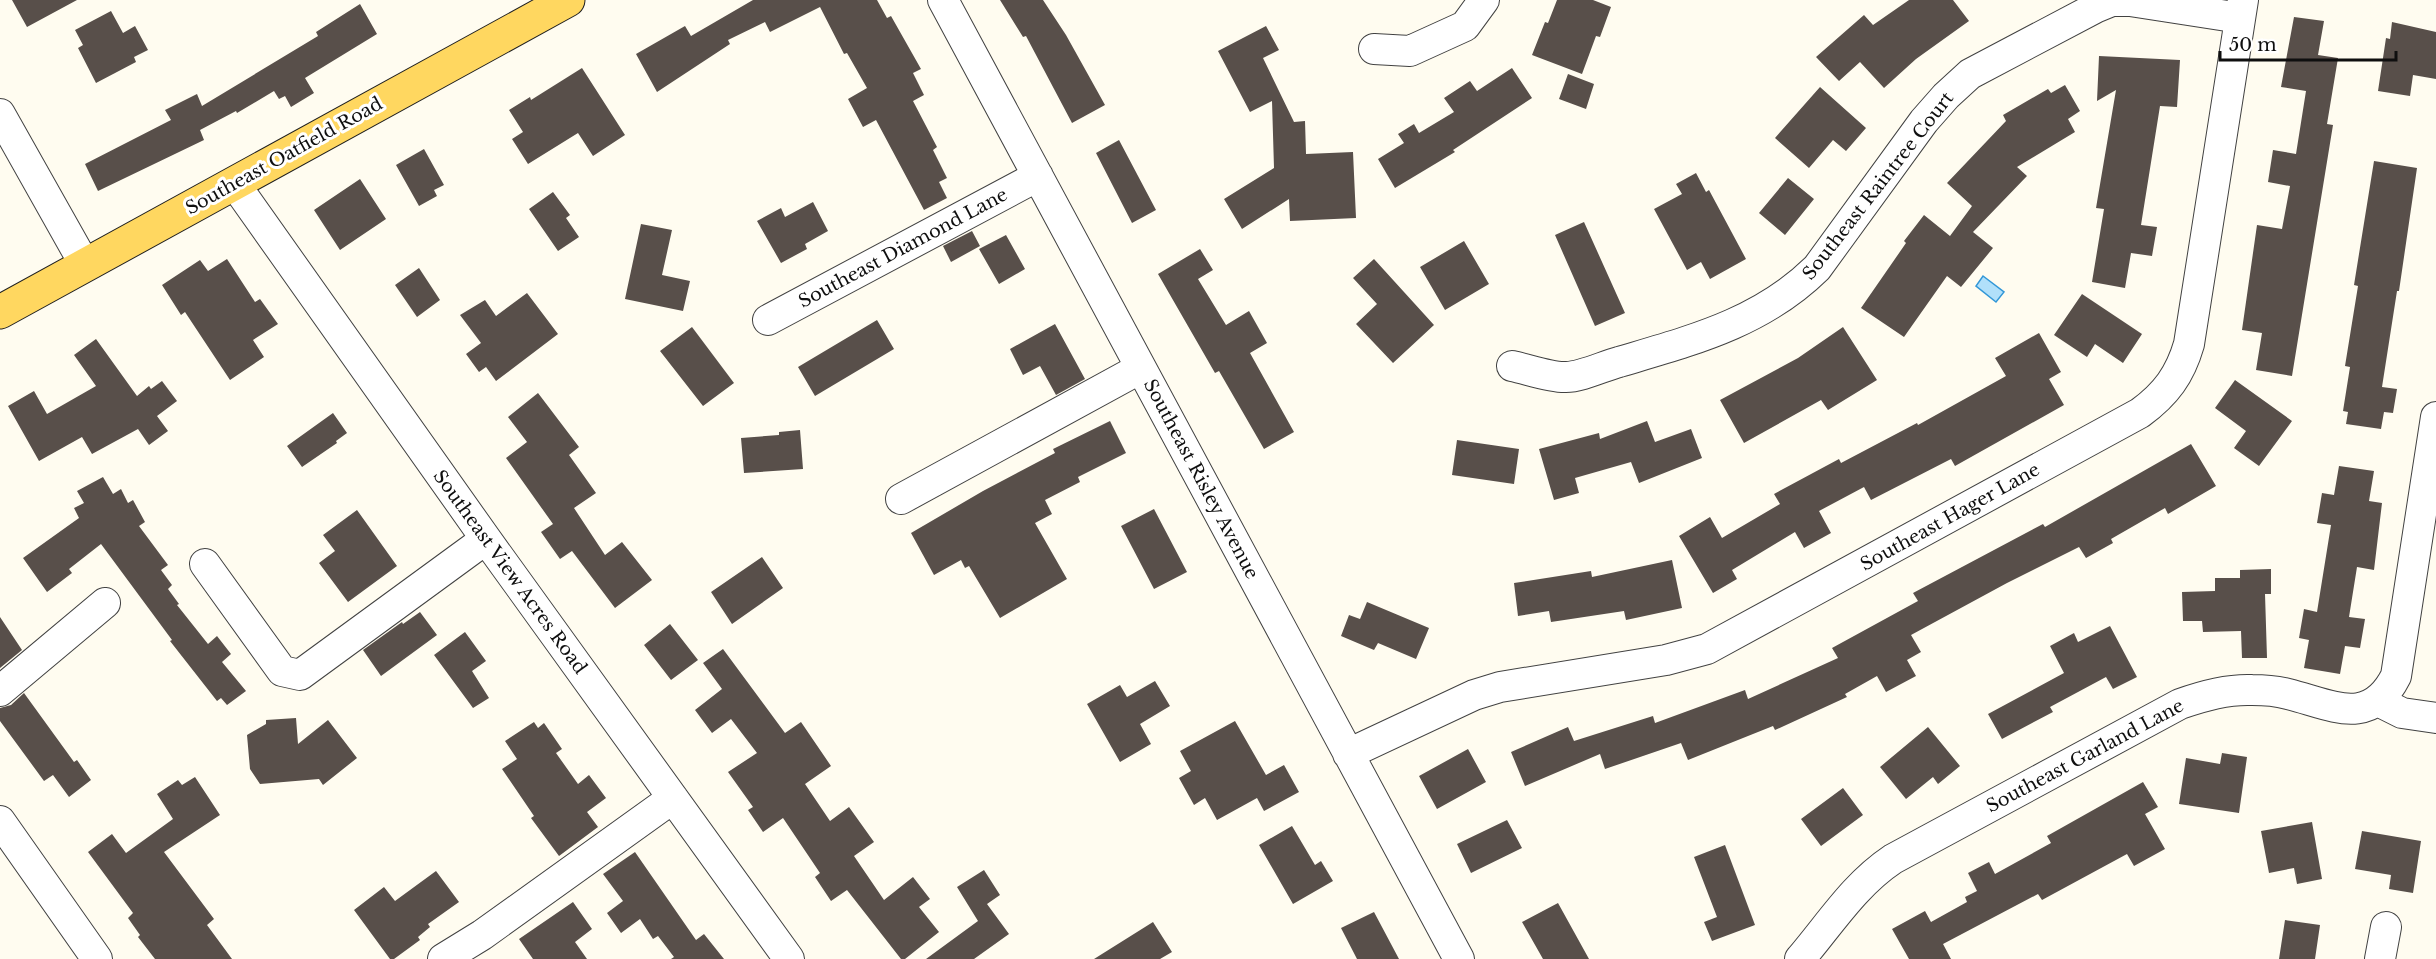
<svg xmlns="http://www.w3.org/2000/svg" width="2436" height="959" font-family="'Libre Baskerville',serif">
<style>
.water{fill:#b1e0fa;stroke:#3297d7;stroke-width:1.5}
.building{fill:#584f4a}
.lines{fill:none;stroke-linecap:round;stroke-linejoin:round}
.minor-casing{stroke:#424242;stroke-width:32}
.major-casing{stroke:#202020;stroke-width:35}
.minor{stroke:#fff;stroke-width:30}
.major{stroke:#ffd760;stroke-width:33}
.labels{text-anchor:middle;stroke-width:6;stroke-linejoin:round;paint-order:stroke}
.street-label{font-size:18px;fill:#0f0f0f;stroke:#fff}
</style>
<rect width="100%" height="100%" fill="#fffcf0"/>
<path class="water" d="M 1983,276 L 2004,292 L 1996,302 L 1976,286 Z"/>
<path class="building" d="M 12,0 L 77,0 L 27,27 Z
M 753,0 L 877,0 L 887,18 L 891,16 L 921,69 L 913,73 L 924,95 L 913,101 L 937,147 L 933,150 L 947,178 L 939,182 L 947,198 L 924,210 L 876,120 L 863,127 L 848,99 L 867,88 L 847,53 L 844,54 L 820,7 L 770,32 L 765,22 L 728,40 L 730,44 L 657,92 L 636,54 L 685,26 L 691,36 Z
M 1000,0 L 1043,0 L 1066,35 L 1105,105 L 1072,123 L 1026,36 L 1023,37 Z
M 1557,0 L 1593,0 L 1611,7 L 1600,37 L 1596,36 L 1582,74 L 1532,55 L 1545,22 L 1548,23 Z
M 1909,0 L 1953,0 L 1969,21 L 1916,59 L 1884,88 L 1860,62 L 1839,81 L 1816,57 L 1864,15 L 1873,25 Z
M 360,4 L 377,34 L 305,78 L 314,93 L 291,107 L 285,96 L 279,99 L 274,91 L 237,113 L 236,111 L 200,130 L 204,140 L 98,191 L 85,164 L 171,120 L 165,110 L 197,94 L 202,106 L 318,36 L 316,32 Z
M 111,11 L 123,33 L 135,26 L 148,50 L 134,57 L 136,62 L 96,83 L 78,48 L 83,45 L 75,30 Z
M 2294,17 L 2324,21 L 2318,55 L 2338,58 L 2327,124 L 2333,125 L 2292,376 L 2256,370 L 2262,333 L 2242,330 L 2257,225 L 2282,229 L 2290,186 L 2268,182 L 2273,150 L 2296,154 L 2306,91 L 2281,87 Z
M 2392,22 L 2436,32 L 2436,79 L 2413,75 L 2410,96 L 2378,91 L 2386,38 L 2390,39 Z
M 1266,26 L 1279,50 L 1263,58 L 1294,122 L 1305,121 L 1306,154 L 1353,152 L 1356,218 L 1290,221 L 1289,199 L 1242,229 L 1224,199 L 1274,168 L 1272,101 L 1250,112 L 1218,51 Z
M 2099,56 L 2180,60 L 2177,107 L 2160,106 L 2141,225 L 2157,227 L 2152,256 L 2131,253 L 2125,288 L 2092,282 L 2104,209 L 2096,208 L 2116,90 L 2097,101 Z
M 582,68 L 625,135 L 593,156 L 578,133 L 528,164 L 512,139 L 523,132 L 509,110 L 530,97 L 531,100 Z
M 1512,68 L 1532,98 L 1453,150 L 1455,152 L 1395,188 L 1378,159 L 1404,143 L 1398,134 L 1414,124 L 1419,133 L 1454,112 L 1444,98 L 1470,81 L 1477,91 Z
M 1568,74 L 1594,84 L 1586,109 L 1559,99 Z
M 2065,85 L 2080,111 L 2068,119 L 2075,132 L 2017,167 L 2027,176 L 1973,232 L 1993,248 L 1961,287 L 1947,276 L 1904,337 L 1861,308 L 1906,243 L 1904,241 L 1924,215 L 1950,236 L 1972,206 L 1947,183 L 2006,121 L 2003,115 L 2048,89 L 2051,93 Z
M 1820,87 L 1866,128 L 1846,151 L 1833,140 L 1809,168 L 1775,138 Z
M 1119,140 L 1156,210 L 1132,223 L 1096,153 Z
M 424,149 L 444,185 L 434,190 L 437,196 L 419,206 L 396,165 Z
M 2374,161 L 2417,168 L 2399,291 L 2397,291 L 2382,387 L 2397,389 L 2393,413 L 2384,412 L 2381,429 L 2346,424 L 2348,412 L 2343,411 L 2350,367 L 2345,366 L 2358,286 L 2354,285 Z
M 1696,173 L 1706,192 L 1709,190 L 1746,259 L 1710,279 L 1701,262 L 1687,270 L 1654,209 L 1682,194 L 1676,184 Z
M 1788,178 L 1814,199 L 1785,235 L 1759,213 Z
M 360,179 L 386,219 L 340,250 L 314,210 Z
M 553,192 L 570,215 L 566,218 L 579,237 L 558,251 L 529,209 Z
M 813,202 L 828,231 L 805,244 L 807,249 L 781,263 L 757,221 L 781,208 L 785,217 Z
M 1584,222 L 1625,313 L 1595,326 L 1555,235 Z
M 641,224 L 672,230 L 662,275 L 690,281 L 683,311 L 625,299 Z
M 972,231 L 980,246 L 951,262 L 943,246 Z
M 1006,235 L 1025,269 L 999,284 L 979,249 Z
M 1464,241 L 1489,284 L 1445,310 L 1420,267 Z
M 1200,249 L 1213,270 L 1198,279 L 1226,325 L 1249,311 L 1267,343 L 1250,353 L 1294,432 L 1264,449 L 1219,371 L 1215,373 L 1158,274 Z
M 227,259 L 255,302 L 260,299 L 278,324 L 253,340 L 264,357 L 230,380 L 185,312 L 181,315 L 162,285 L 200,260 L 208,271 Z
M 1374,259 L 1434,325 L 1393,363 L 1356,324 L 1377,304 L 1353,278 Z
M 419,268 L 440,300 L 417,317 L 395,285 Z
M 527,293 L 558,334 L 496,381 L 486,367 L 479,372 L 466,354 L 481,343 L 460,315 L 485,300 L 496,316 Z
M 2082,294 L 2142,334 L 2123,363 L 2095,344 L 2087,357 L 2054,335 Z
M 877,320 L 894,349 L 815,396 L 798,367 Z
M 1055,324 L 1085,379 L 1056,395 L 1040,366 L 1023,375 L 1010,349 Z
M 692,327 L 734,383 L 703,406 L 660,351 Z
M 1843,327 L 1877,380 L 1828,410 L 1821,400 L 1744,443 L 1720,400 L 1798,358 Z
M 2039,333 L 2061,372 L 2049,379 L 2064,405 L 1955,466 L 1951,459 L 1871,500 L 1864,487 L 1819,511 L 1831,533 L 1804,548 L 1795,532 L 1732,570 L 1737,579 L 1713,593 L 1679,536 L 1710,517 L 1722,538 L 1780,504 L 1774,494 L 1839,459 L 1841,463 L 1917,423 L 1918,425 L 2006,376 L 1995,358 Z
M 96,339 L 137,396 L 149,386 L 151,389 L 162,381 L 177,401 L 157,416 L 168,431 L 149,445 L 138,429 L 92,454 L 82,437 L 39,461 L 8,406 L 34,391 L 47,414 L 96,386 L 74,355 Z
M 2235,380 L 2292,421 L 2259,466 L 2234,448 L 2246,431 L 2215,408 Z
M 538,393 L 579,447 L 569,455 L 596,493 L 574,508 L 605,555 L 622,542 L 652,580 L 615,608 L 572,551 L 560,559 L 541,532 L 553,524 L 506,458 L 527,442 L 508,417 Z
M 333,413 L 347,433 L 336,441 L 337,443 L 302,467 L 287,446 Z
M 1110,421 L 1126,453 L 1078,477 L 1080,482 L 1045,500 L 1052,514 L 1035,523 L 1067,579 L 1000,618 L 969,566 L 965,568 L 961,560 L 934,575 L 911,533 L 983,491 L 1055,453 L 1053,449 Z
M 1647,421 L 1655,442 L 1691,429 L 1702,458 L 1639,483 L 1631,462 L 1575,478 L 1579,493 L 1554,500 L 1539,449 L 1599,433 L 1600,439 Z
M 800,430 L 803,469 L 744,473 L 741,438 L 779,435 L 779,432 Z
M 1457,440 L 1519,449 L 1514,484 L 1452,475 Z
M 2191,444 L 2216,486 L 2168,514 L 2165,508 L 2111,539 L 2113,543 L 2086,558 L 2079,547 L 2007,583 L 1911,635 L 1921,652 L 1907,660 L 1916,676 L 1886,692 L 1877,676 L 1845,694 L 1847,697 L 1775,730 L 1773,726 L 1688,760 L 1681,743 L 1605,769 L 1600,754 L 1525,786 L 1511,752 L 1568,727 L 1574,741 L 1653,716 L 1655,723 L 1745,690 L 1748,699 L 1838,658 L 1832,648 L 1918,601 L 1913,593 L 2043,524 L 2045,527 Z
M 2339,466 L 2374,471 L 2369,501 L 2382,503 L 2374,570 L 2357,567 L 2349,617 L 2365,619 L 2360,648 L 2345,646 L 2340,674 L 2304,668 L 2309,640 L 2299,638 L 2304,609 L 2317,612 L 2331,525 L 2317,523 L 2322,493 L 2334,495 Z
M 103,477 L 113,494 L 121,489 L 128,503 L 133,500 L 145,522 L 139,526 L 168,565 L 161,570 L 172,585 L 168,589 L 179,604 L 177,605 L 208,644 L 217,636 L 231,654 L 222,662 L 246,691 L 227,705 L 221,698 L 217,701 L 170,641 L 172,640 L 101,544 L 69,569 L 72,573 L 47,592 L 23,558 L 79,518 L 74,508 L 84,503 L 77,491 Z
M 1154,509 L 1187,572 L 1154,589 L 1121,526 Z
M 357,510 L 397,566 L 348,602 L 319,563 L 335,551 L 323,535 Z
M 762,557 L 783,588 L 732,624 L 711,592 Z
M 1672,560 L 1682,608 L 1626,620 L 1624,611 L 1551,622 L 1549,611 L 1518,616 L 1514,583 L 1591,571 L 1592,577 Z
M 2271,569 L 2271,594 L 2265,594 L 2267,658 L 2242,658 L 2241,631 L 2203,632 L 2202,621 L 2183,621 L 2182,592 L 2215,591 L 2215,578 L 2240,578 L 2240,570 Z
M 1367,602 L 1429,628 L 1416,659 L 1378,643 L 1374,650 L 1341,636 L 1349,615 L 1360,619 Z
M 420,612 L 437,635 L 381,676 L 363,650 L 402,622 L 403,624 Z
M 0,617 L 22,650 L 0,668 Z
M 670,624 L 698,660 L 671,680 L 644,645 Z
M 2110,626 L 2137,677 L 2113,689 L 2106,677 L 2050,707 L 2053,712 L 2002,739 L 1988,714 L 2064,673 L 2050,646 L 2074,633 L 2078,642 Z
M 465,632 L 486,661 L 472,671 L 489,698 L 473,708 L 434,655 Z
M 723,649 L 785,733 L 801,722 L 831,766 L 805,784 L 830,821 L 849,807 L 874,842 L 854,856 L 884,900 L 913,877 L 930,899 L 919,907 L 939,932 L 905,959 L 901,959 L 847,890 L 831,901 L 815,877 L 820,873 L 783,818 L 763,832 L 748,810 L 753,807 L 728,772 L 757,753 L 731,719 L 712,733 L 695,710 L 722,689 L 703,663 Z
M 1155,681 L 1170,706 L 1140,724 L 1151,744 L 1120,762 L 1087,704 L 1120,685 L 1127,697 Z
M 24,693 L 74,762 L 77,760 L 91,780 L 69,797 L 53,775 L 44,781 L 0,721 L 0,708 L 11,705 Z
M 296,718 L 298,744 L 328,720 L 357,758 L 323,785 L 319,779 L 260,784 L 250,769 L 247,735 L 266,724 L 266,720 Z
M 1235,721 L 1266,775 L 1284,765 L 1299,792 L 1264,811 L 1257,798 L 1217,820 L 1205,798 L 1194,805 L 1179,778 L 1191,771 L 1180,751 Z
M 534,722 L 538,728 L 544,723 L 562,749 L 556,753 L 578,784 L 589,775 L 606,798 L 587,812 L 598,827 L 559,856 L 531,818 L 534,816 L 502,769 L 517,759 L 505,741 Z
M 1928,727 L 1960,766 L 1938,784 L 1933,777 L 1906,799 L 1880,767 Z
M 1468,749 L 1486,782 L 1437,809 L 1419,776 Z
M 2222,753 L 2247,757 L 2239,813 L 2179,804 L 2186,758 L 2220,764 Z
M 195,777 L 220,815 L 164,852 L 214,919 L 207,925 L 232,959 L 155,959 L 138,937 L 140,935 L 128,918 L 133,913 L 88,852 L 112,834 L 126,853 L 173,819 L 157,794 L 178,780 L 182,785 Z
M 2143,782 L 2158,807 L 2145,814 L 2165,849 L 2134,866 L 2127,854 L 2042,900 L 2038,894 L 1943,944 L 1951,959 L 1909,959 L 1892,929 L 1925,911 L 1931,922 L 1967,902 L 1965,897 L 1977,891 L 1968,873 L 1989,862 L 1995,874 L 2051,843 L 2047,836 Z
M 1843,788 L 1863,815 L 1821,846 L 1801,819 Z
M 1507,820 L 1522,848 L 1471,873 L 1457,844 Z
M 2312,822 L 2322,879 L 2297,884 L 2294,868 L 2269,873 L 2261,831 Z
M 1292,826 L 1315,865 L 1321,861 L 1333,881 L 1293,904 L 1259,845 Z
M 2362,831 L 2421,841 L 2413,893 L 2389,889 L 2391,875 L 2355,869 Z
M 1725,845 L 1755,925 L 1712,941 L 1704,922 L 1717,917 L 1694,857 Z
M 635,852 L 696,940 L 704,934 L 724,959 L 671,959 L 674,957 L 658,936 L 653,939 L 640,919 L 621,933 L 607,913 L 623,901 L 603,874 Z
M 984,870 L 1000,895 L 987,904 L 1009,934 L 974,959 L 926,959 L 978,921 L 957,887 Z
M 436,871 L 459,902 L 428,924 L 430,927 L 418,937 L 420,940 L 394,959 L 390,959 L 354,910 L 384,887 L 395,901 Z
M 573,902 L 592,929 L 575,942 L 587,959 L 533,959 L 519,939 Z
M 1558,903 L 1589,959 L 1543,959 L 1522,922 Z
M 1374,912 L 1399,959 L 1357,959 L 1341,928 Z
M 2285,920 L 2320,925 L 2315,959 L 2279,959 Z
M 1153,922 L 1172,952 L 1160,959 L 1094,959 Z"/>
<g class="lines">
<g class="minor-casing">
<path id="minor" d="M 943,0 L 1459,959
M 1374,49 L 1410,51 L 1465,26 L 1484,0
M 0,114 L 85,265
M 234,183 L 486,539 L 789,959
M 768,320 L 1038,176
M 1512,366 C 1527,369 1552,378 1566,377 C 1581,377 1604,366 1619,362 C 1693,340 1761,323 1817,268 L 1924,121 L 1946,96 L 1970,74 L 2095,8 L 2112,1 L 2130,1 L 2240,18
M 901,499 L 1141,368
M 205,564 L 282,671 L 300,675 L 486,539
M 0,691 L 105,603
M 2378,701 L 2402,713 L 2436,718
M 1348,754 L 1474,695 L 1500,687 L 1666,660 L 1707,649 L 2140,413 C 2166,394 2180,375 2189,344 L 2243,0
M 0,821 L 97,959
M 443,959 L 482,935 L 673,798
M 1800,959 C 1830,924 1854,885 1893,859 L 2180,704 C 2202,696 2228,689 2252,690 C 2263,690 2277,691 2288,694 C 2332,705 2370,728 2396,676 L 2436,417
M 2380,959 L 2386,927"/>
</g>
<g class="major-casing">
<path id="major" d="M 0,312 L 568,0"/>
</g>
<use href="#minor" class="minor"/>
<use href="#major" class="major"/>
</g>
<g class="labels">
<g class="street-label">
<text transform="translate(284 156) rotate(-29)" y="6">Southeast Oatfield Road</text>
<text transform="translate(1878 186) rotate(-52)" y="6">Southeast Raintree Court</text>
<text transform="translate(903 248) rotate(-28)" y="6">Southeast Diamond Lane</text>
<text transform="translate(1201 479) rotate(62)" y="6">Southeast Risley Avenue</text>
<text transform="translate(1950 517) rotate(-29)" y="6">Southeast Hager Lane</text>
<text transform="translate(510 572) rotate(54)" y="6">Southeast View Acres Road</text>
<text transform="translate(2085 756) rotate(-28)" y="6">Southeast Garland Lane</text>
</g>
</g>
<path d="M2220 51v9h176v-9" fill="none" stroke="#0f0f0f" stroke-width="3"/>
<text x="2229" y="51" font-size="18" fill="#0f0f0f" stroke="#ffffff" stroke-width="4.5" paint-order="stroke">50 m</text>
</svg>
